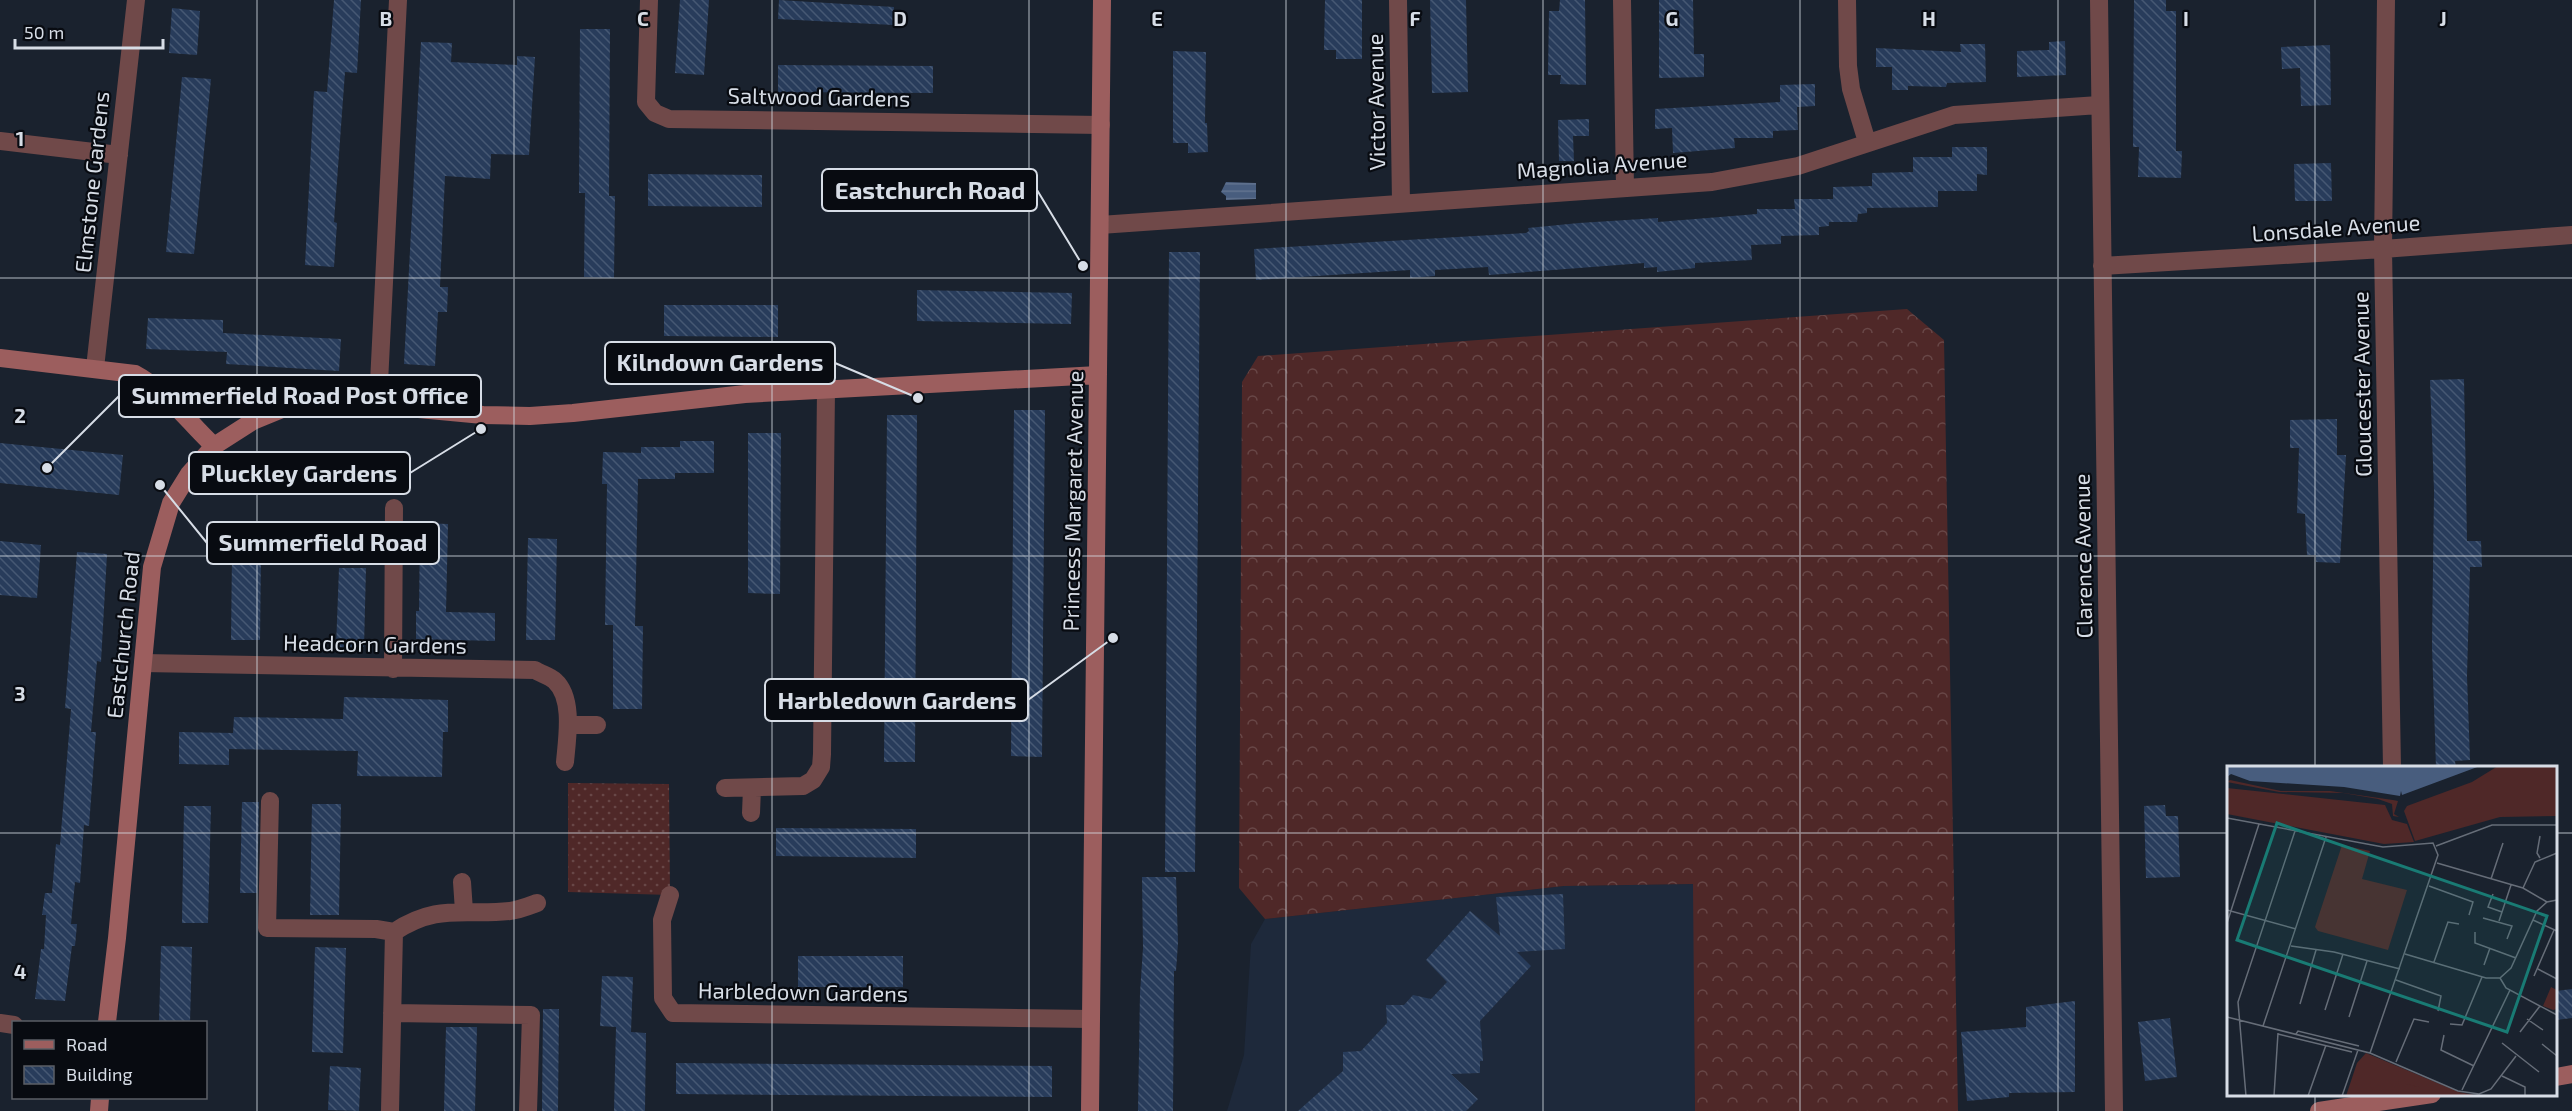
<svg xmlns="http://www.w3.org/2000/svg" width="2572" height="1111" font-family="'Exo 2',sans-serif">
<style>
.built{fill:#1e293b}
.grass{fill:url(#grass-dots)}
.forest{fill:url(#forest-crowns)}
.water{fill:url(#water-rules)}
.building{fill:url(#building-back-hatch)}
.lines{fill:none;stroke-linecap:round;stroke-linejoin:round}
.street{stroke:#704949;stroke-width:18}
.secondary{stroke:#9c5e5e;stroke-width:18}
.grid{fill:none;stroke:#d7dde6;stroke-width:1.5;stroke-opacity:0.55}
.labels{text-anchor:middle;stroke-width:4.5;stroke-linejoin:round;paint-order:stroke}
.street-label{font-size:22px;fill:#d7dde6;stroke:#080b11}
.inset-road{fill:none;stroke:#666d78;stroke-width:1.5}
.view{fill:#197b74;fill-opacity:0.15;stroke:#197b74;stroke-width:3}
.inset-edge{fill:none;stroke:#d7dde6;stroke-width:3}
.grid-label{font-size:20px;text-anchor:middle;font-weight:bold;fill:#d7dde6;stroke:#080b11;stroke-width:4.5;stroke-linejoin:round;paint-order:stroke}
.leader{fill:none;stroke:#d7dde6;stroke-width:2}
.callout-dot{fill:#d7dde6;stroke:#080b11;stroke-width:2}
.callout{fill:#080b11;stroke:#d7dde6;stroke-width:2}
.callout-label{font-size:24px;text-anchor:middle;font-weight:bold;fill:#d7dde6}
</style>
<defs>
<pattern id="grass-dots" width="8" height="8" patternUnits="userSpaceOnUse" patternTransform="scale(1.5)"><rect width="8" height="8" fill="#4f2828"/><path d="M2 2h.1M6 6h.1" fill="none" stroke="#684747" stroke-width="1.8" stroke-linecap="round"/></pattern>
<pattern id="forest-crowns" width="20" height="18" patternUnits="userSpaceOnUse" patternTransform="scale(1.5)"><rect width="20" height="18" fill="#4f2828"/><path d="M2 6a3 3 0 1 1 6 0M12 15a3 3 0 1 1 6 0" fill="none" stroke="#684747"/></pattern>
<pattern id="water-rules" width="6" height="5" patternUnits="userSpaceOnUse" patternTransform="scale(1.5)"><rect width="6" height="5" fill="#485d7e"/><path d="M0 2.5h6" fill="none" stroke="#627490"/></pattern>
<pattern id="building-back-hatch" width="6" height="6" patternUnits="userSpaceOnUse" patternTransform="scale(1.5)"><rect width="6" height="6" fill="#283c5b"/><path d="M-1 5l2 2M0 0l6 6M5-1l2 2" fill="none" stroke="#465873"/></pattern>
</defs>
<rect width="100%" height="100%" fill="#1a222e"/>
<path class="built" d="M 1694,884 L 1695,1111 L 1227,1111 L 1244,1055 L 1251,944 L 1265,919 L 1564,886 Z"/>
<path class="grass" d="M 568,783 L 669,784 L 670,895 L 568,892 Z"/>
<path class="forest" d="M 1907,309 L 1944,340 L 1958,1111 L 1695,1111 L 1693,884 L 1564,886 L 1265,919 L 1239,888 L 1242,382 L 1258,356 Z"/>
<path class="water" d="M 1226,182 L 1256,183 L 1256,199 L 1226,200 L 1226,196 L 1221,192 Z"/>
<path class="building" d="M 334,0 L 361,0 L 357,73 L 345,72 L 334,222 L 337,223 L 334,267 L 305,265 L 314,91 L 327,92 Z
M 680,0 L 709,0 L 704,75 L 675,73 Z
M 779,0 L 894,7 L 893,25 L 778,19 Z
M 1325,0 L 1362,0 L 1362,59 L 1336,59 L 1336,50 L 1324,50 Z
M 1430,0 L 1466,0 L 1468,92 L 1432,93 Z
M 1560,0 L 1585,0 L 1586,85 L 1560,84 L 1561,75 L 1548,75 L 1549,11 L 1559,11 Z
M 1659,0 L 1693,0 L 1694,54 L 1704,54 L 1704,77 L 1659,78 Z
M 2134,0 L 2166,0 L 2166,11 L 2176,11 L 2176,151 L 2182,151 L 2181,178 L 2138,177 L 2139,147 L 2133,147 Z
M 172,8 L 200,11 L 197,55 L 169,53 Z
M 580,29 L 610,29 L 609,196 L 615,196 L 614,278 L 584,277 L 585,193 L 579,193 Z
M 2065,41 L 2066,75 L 2017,77 L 2017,51 L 2049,50 L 2049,42 Z
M 421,42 L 452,43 L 451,62 L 517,65 L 517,56 L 535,57 L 529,155 L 491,154 L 490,179 L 445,176 L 440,287 L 448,287 L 447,312 L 438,312 L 435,366 L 404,364 Z
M 1960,44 L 1985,44 L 1986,82 L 1947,83 L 1946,87 L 1908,86 L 1908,90 L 1892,90 L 1892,67 L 1876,67 L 1876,48 L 1961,52 Z
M 2330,45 L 2331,105 L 2301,106 L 2300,68 L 2282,69 L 2281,47 Z
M 1173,51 L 1206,52 L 1205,123 L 1207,123 L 1208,152 L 1188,153 L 1188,143 L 1173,143 Z
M 778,65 L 933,66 L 933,93 L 778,92 Z
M 182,77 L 211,79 L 194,254 L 166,252 Z
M 1815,84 L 1815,106 L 1797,107 L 1798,130 L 1773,131 L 1773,138 L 1734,138 L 1735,148 L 1673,153 L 1672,128 L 1655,129 L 1655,109 L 1780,102 L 1780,85 Z
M 1589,119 L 1589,136 L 1573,136 L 1574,161 L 1559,161 L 1558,120 Z
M 1952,147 L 1987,147 L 1987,175 L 1977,174 L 1977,191 L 1938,191 L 1938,207 L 1867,208 L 1867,213 L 1858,214 L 1857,222 L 1829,222 L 1829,226 L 1819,227 L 1819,235 L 1781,236 L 1781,244 L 1751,245 L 1752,260 L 1695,263 L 1695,268 L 1657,272 L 1657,267 L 1644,268 L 1644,263 L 1489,275 L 1488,267 L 1435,270 L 1435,276 L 1410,278 L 1410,270 L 1256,280 L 1254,249 L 1526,233 L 1529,231 L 1528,228 L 1579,223 L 1658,218 L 1658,222 L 1757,214 L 1757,209 L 1795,209 L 1794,199 L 1833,199 L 1833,187 L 1872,186 L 1872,173 L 1913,172 L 1913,157 L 1952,157 Z
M 2331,163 L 2332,201 L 2295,201 L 2294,164 Z
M 648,174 L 762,175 L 762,207 L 648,206 Z
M 1169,252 L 1200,252 L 1195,872 L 1165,872 Z
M 917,290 L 1072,293 L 1071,324 L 917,321 Z
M 664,305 L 778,305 L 778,337 L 664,336 Z
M 148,318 L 223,320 L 223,333 L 341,339 L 339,371 L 226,364 L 227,352 L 146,349 Z
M 2464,379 L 2467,541 L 2481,541 L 2482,567 L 2470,567 L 2467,676 L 2470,760 L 2455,761 L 2456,768 L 2436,768 L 2432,646 L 2434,491 L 2430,380 Z
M 1014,410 L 1045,410 L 1042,757 L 1011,756 Z
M 887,415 L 917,415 L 915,762 L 884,762 Z
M 2337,419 L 2337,455 L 2346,455 L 2340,563 L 2316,562 L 2316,555 L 2307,555 L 2305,514 L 2297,513 L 2299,448 L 2290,448 L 2290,420 Z
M 748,433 L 781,433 L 780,594 L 748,593 Z
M 680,441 L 714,441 L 714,473 L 675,473 L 675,479 L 638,479 L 635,626 L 643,626 L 642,709 L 613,709 L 613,625 L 605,625 L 607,484 L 602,484 L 603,452 L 641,453 L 641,447 L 680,447 Z
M 0,443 L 123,455 L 119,495 L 0,483 Z
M 420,523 L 448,524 L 446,612 L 495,613 L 495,641 L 416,639 L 416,611 L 419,611 Z
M 528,538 L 557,539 L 555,640 L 526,640 Z
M 0,541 L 41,545 L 37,598 L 0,595 Z
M 77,552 L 107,554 L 101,662 L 97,661 L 91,732 L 96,732 L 89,826 L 84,825 L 80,883 L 75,882 L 71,924 L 77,924 L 75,946 L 72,946 L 65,1001 L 35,999 L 41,949 L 44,949 L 46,915 L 42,915 L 45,893 L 52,893 L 56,844 L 60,845 L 71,709 L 65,708 Z
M 232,555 L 261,555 L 260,640 L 231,640 Z
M 339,568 L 366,568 L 364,647 L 336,647 Z
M 344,697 L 448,700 L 448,732 L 443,732 L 442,777 L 357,776 L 358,751 L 229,749 L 229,765 L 179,764 L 179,732 L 233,733 L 234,717 L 343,719 Z
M 242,802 L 259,802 L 257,893 L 240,893 Z
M 312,804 L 341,804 L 339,915 L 310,915 Z
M 2165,805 L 2166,816 L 2178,816 L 2180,877 L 2146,878 L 2144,806 Z
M 184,806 L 211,806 L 208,923 L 182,923 Z
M 776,828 L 916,829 L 916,858 L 776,856 Z
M 1142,877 L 1176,877 L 1178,943 L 1176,971 L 1174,971 L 1173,1111 L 1138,1111 L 1140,993 L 1143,948 Z
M 1563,894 L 1565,949 L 1517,952 L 1531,966 L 1480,1021 L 1483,1061 L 1480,1061 L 1480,1073 L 1451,1074 L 1478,1099 L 1466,1111 L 1298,1111 L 1343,1071 L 1343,1052 L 1361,1051 L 1387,1023 L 1386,1005 L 1404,1005 L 1413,995 L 1431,999 L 1447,982 L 1426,960 L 1470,911 L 1500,936 L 1496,897 Z
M 161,946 L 192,947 L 190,1023 L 159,1023 Z
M 315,947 L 346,948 L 343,1053 L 312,1052 Z
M 798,956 L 903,956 L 903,987 L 798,987 Z
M 602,976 L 633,977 L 631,1032 L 646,1033 L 645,1111 L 614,1111 L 616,1027 L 600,1026 Z
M 2572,989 L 2572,1018 L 2556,1020 L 2556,991 Z
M 2075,1001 L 2075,1092 L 2009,1093 L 2009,1097 L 1967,1101 L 1961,1032 L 2026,1027 L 2026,1007 Z
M 543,1009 L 559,1009 L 558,1111 L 542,1111 Z
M 2170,1018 L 2177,1077 L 2145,1081 L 2138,1022 Z
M 446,1027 L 477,1027 L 475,1111 L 444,1111 Z
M 676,1063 L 1052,1066 L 1052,1097 L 676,1094 Z
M 330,1066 L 361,1068 L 359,1111 L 328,1110 Z"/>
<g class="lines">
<path class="street" d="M 649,0 L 646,102 L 655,113 L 669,119 L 1101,125
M 1398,0 L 1401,203
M 1622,0 L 1625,188
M 1847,0 L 1848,66 L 1851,89 L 1867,142
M 2099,0 L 2114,1111
M 2386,0 L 2383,249 L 2392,768
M 0,141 L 119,155
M 1100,225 L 1712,182 L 1798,166 L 1954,115 L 2099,105
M 2102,266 L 2383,249 L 2572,235
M 95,368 L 136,0
M 378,403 L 398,0
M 367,535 L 394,536
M 143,663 L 535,670 C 541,674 550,676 555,681 C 574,698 567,739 565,762
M 393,669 L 394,508
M 569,725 L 597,725
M 725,788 L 803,786 L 813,780 L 821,767 L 822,754 L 826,389
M 270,801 L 267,928 L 376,929 L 394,932 C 438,903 463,916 510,911 C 519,910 529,906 537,903
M 751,813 L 752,788
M 462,882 L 464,911
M 670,895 L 662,920 L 663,998 L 673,1013 L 1091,1019
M 392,1013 L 531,1015 L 528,1111
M 0,1023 L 14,1025
M 390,1111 L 394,932"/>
<path class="secondary" d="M 0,358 L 135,374 C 167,391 188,422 214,446
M 107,1022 L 117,938 L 152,567 L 171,503 L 189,474 L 214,446 L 253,421 L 292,405 L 333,401 L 483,415 L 530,416 L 573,413 L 745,394 L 1098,375
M 2556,1077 L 2572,1074
M 99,1111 L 100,1098
M 1090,1111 L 1102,0
M 2319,1111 L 2432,1094"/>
</g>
<path class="grid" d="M 257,0 L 257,1111M 514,0 L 514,1111M 772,0 L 772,1111M 1029,0 L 1029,1111M 1286,0 L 1286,1111M 1543,0 L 1543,1111M 1800,0 L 1800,1111M 2058,0 L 2058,1111M 2315,0 L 2315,768M 0,278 L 2572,278M 0,556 L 2572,556M 0,833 L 2228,833M 2556,833 L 2572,833M 2315,1094 L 2315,1111"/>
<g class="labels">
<g class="street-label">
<text transform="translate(819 97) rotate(1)" y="8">Saltwood Gardens</text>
<text transform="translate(1376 102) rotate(-91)" y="8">Victor Avenue</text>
<text transform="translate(1602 165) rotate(-4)" y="8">Magnolia Avenue</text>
<text transform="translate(92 182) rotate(-84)" y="8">Elmstone Gardens</text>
<text transform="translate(2336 228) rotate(-4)" y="8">Lonsdale Avenue</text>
<text transform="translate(2362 384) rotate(-91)" y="8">Gloucester Avenue</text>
<text transform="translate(1073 501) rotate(-89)" y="8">Princess Margaret Avenue</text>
<text transform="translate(2083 556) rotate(-91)" y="8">Clarence Avenue</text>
<text transform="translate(123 635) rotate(-84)" y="8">Eastchurch Road</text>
<text transform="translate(375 644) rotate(1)" y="8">Headcorn Gardens</text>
<text transform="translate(803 992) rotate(1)" y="8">Harbledown Gardens</text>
</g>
</g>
<g transform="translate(2227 766)">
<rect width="330" height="330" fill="#1a222e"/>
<path d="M 271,0 L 330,0 L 330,50 L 273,51 L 188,75 L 177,45 L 180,40 L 245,16 ZM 3,14 L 54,25 L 103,25 L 166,34 L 171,35 L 167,48 L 172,51 L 166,50 L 165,38 L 151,33 L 116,27 L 52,26 L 0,16 ZM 0,22 L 158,39 L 165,54 L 180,58 L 187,76 L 157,78 L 0,48 ZM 324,221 L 330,224 L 330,243 L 326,244 L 316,240 Z" fill="#4f2828"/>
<path d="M 115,79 L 143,85 L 135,113 L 180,124 L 161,184 L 91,165 L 88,161 ZM 139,287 L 232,326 L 252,330 L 119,330 L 130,297 Z" fill="#4f2828"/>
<path d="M 179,318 L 192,321 L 199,330 L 165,330 Z" fill="#4f2828"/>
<path d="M 0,0 L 253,0 L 175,29 L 174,25 L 173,30 L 117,21 L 23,15 L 4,8 L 0,11 Z" fill="#485d7e"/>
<path class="inset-road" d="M 0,52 L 156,81 L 206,77 L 211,89 L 143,287 L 0,251M 209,80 L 265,59 L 330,59M 313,92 L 310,87 L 313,70M 210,97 L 296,122 L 320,136M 264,113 L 276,77M 202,120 L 246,136 L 242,149M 296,122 L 308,96 L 330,87M 266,128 L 261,141 L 275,146M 0,144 L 69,163M 256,152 L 285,160 L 280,173M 306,154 L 330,165M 272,155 L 284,119M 0,157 L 32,58M 248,166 L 248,177 L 289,192M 64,180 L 107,186 L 173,203M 178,188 L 259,212 L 273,212 L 284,202 L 310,145 L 320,136 L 330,134M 207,196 L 221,156 L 232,158M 257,199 L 263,182M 311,203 L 330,213M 307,210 L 327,164M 273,212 L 279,222 L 330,249M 169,214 L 214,230 L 211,245M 73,238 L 89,184M 98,244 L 116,188M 122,251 L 140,195M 300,253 L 316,264M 223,258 L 235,259 L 255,211M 36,260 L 99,71M 293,266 L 313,240M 51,268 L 125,286M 69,268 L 71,265 L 132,280M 217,269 L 214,284 L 247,300M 275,277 L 312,306M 315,278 L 330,290M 143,287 L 231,325 L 252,328 L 264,323 L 289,290M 169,296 L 187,253 L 202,256M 275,310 L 298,321 L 298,330M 235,324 L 283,224M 19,330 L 11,236 L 68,65M 47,330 L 51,267M 81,330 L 99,279M 115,330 L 131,284"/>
<path class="view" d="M 50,57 L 320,150 L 280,266 L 10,174 Z"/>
<rect width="330" height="330" class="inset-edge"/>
</g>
<g class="grid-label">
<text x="386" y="26">B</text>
<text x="643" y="26">C</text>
<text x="900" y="26">D</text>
<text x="1157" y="26">E</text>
<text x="1415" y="26">F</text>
<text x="1672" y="26">G</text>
<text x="1929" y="26">H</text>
<text x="2186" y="26">I</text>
<text x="2443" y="26">J</text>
<text x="20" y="146">1</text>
<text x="20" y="423">2</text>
<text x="20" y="701">3</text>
<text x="20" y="979">4</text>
</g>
<path class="leader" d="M1083 266L1037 190M918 398L835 363M47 468L119 396M481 429L410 473M160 485L207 543M1113 638L1028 700"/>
<g class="callout-dot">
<circle cx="1083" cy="266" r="6"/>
<circle cx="918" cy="398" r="6"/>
<circle cx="47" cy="468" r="6"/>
<circle cx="481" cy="429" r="6"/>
<circle cx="160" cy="485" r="6"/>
<circle cx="1113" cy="638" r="6"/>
</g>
<g class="callout">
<rect x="822" y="169" width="215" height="42" rx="6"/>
<rect x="605" y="342" width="230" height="42" rx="6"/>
<rect x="119" y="375" width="362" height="42" rx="6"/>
<rect x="189" y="452" width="221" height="42" rx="6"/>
<rect x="207" y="522" width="232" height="42" rx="6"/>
<rect x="765" y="679" width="263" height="42" rx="6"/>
</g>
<g class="callout-label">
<text x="930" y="199">Eastchurch Road</text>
<text x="720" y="371">Kilndown Gardens</text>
<text x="300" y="404">Summerfield Road Post Office</text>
<text x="299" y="482">Pluckley Gardens</text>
<text x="323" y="551">Summerfield Road</text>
<text x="897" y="709">Harbledown Gardens</text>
</g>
<rect x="12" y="1021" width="195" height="78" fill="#080b11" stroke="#5b5f66" stroke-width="1.5"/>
<rect x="24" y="1040" width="30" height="9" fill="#9c5e5e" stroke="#5b5f66" stroke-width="1.5"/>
<text x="66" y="1051" font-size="18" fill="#d7dde6">Road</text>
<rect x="24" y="1066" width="30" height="18" fill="url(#building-back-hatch)" stroke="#5b5f66" stroke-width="1.5"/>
<text x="66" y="1081" font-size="18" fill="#d7dde6">Building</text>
<path d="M15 39v9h148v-9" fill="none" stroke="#d7dde6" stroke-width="3"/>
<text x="24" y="39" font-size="18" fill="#d7dde6" stroke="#080b11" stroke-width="4.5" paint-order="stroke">50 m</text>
</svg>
